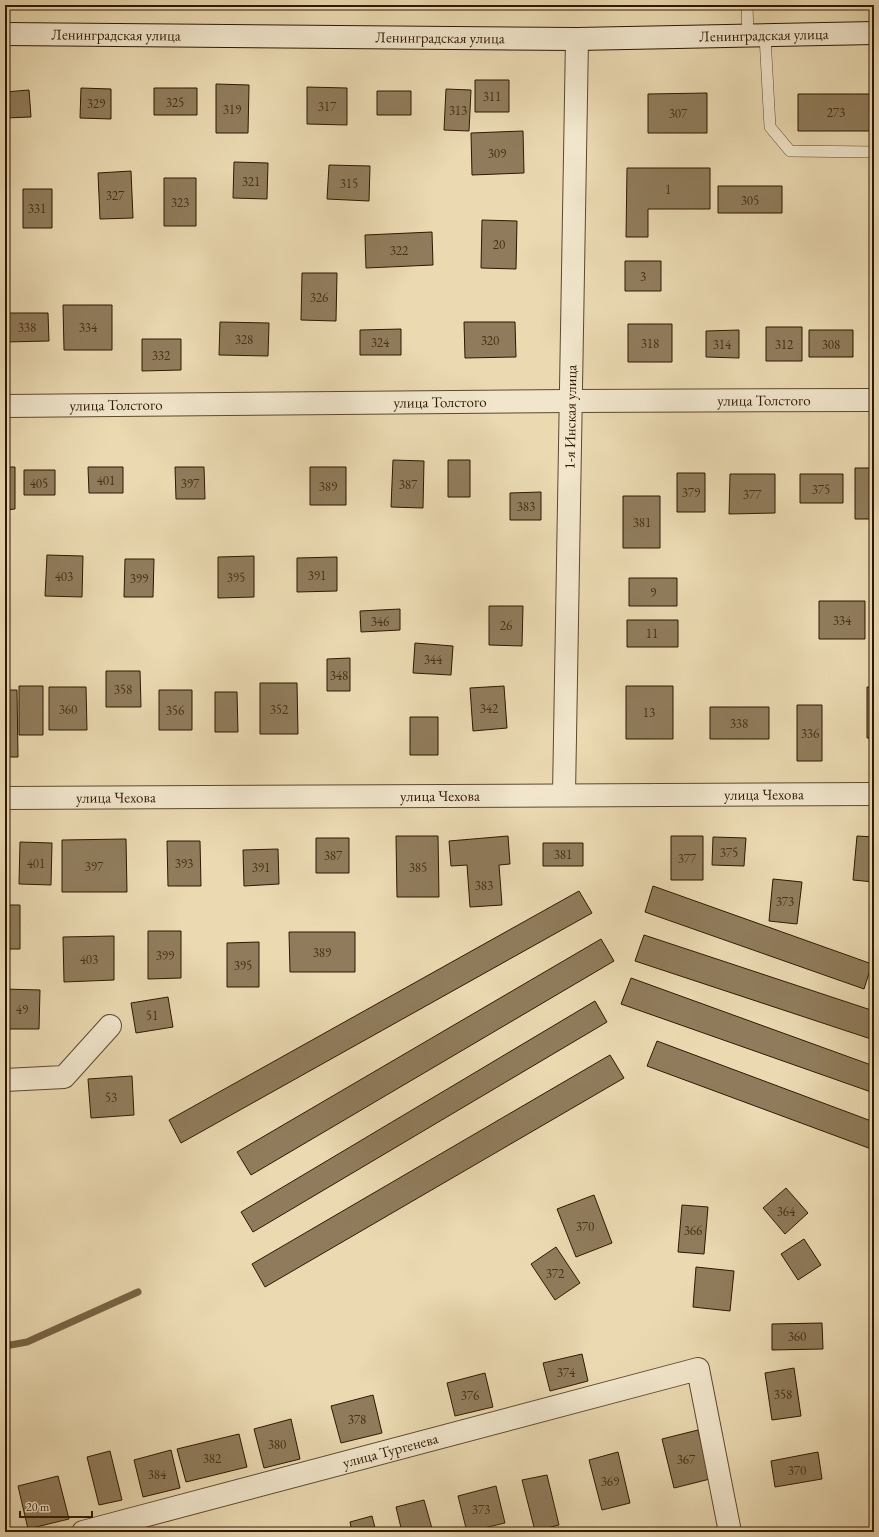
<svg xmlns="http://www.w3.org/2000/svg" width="879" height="1537" font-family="'EB Garamond',serif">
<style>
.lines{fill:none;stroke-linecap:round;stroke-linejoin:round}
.stream{stroke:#796446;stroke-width:7}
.building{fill:#907c5c;stroke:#2f1800}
.lane-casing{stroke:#5e482c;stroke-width:12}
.street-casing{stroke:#5e482c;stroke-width:24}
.secondary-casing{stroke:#2f1800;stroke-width:24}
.lane{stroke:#f1e6cc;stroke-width:11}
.street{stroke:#f1e6cc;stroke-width:22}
.secondary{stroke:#f1e6cc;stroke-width:22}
.labels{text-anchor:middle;stroke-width:3;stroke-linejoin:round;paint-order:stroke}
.number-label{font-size:13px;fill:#473117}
.street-label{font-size:15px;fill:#2f1800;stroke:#f1e6cc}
</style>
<rect width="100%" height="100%" fill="#ead9b1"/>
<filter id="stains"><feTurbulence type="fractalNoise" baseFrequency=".005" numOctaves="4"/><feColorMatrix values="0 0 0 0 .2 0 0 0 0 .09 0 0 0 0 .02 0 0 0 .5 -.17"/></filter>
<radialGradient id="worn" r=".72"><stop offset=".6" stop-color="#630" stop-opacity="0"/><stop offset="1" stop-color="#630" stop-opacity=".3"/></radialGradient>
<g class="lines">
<path class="stream" d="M 5,1346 L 27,1342 L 138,1292"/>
</g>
<path class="building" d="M 510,5 L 553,5 L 553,6 L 510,6 Z
M 475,80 L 509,80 L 509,112 L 475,112 Z
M 216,84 L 249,85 L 248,133 L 216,133 Z
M 307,87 L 347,88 L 347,125 L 307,124 Z
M 81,88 L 111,89 L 111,119 L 80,118 Z
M 154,88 L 197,88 L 197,115 L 154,115 Z
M 446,89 L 471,90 L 469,131 L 444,130 Z
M 29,90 L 31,117 L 5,118 L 5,92 Z
M 377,91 L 411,91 L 411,115 L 377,115 Z
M 707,93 L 707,133 L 648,133 L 648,94 Z
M 798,94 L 874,94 L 874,131 L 798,131 Z
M 523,131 L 524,173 L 472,175 L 471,133 Z
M 234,162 L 268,163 L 267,199 L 233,198 Z
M 329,165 L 370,166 L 369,201 L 327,199 Z
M 627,168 L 710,168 L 710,209 L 648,209 L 648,237 L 626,237 Z
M 131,171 L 133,218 L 100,219 L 98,173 Z
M 164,178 L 196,178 L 196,226 L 164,226 Z
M 718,186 L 782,186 L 782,213 L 718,213 Z
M 23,189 L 52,189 L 52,228 L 23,228 Z
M 482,220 L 517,221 L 516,269 L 481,268 Z
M 432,232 L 433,265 L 366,268 L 365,235 Z
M 625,261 L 661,261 L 661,291 L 625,291 Z
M 302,273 L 337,273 L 336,321 L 301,320 Z
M 63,305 L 112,305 L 112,350 L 64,350 Z
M 5,313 L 48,313 L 49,341 L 5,342 Z
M 220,322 L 269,323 L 268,356 L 219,355 Z
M 464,322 L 515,322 L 516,357 L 465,358 Z
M 628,324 L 672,324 L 672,362 L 628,362 Z
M 766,327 L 802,327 L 802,361 L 766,361 Z
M 401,329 L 401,355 L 360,355 L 360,330 Z
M 739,330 L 739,358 L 706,357 L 706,331 Z
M 809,330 L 853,330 L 853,357 L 809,357 Z
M 142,339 L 181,339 L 181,370 L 142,371 Z
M 393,460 L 424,461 L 423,508 L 391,507 Z
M 448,460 L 470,460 L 470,497 L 448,497 Z
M 5,467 L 15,467 L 15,509 L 5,510 Z
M 88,467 L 123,467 L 123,493 L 89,493 Z
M 175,467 L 204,467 L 205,499 L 176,499 Z
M 310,467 L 346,467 L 346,505 L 310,505 Z
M 855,468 L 874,468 L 874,519 L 855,519 Z
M 24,470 L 55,470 L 55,495 L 24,495 Z
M 677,473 L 705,473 L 705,512 L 677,512 Z
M 730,474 L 775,474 L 775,513 L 729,514 Z
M 800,474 L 843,474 L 843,503 L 800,503 Z
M 541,492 L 541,520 L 510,520 L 510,493 Z
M 623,496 L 660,496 L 660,548 L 623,548 Z
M 47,555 L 83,556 L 82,597 L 45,596 Z
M 254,556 L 254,597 L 218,598 L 218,557 Z
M 337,557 L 337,591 L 297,592 L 297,558 Z
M 125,559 L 154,559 L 153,597 L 124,597 Z
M 629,578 L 677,578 L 677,606 L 629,606 Z
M 819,601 L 865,601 L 865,639 L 819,639 Z
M 489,606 L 523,606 L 522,646 L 489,645 Z
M 400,609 L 400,630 L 361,632 L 360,611 Z
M 627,620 L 678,620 L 678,647 L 627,647 Z
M 415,643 L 453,646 L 451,675 L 413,673 Z
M 350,658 L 350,691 L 327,691 L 327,659 Z
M 106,671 L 140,671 L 141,707 L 106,707 Z
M 260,683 L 297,683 L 298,734 L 260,734 Z
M 19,686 L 43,686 L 43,735 L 19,735 Z
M 504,686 L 507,728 L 473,731 L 470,688 Z
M 626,686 L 673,686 L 673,739 L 626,739 Z
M 49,687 L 86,687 L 87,730 L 49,730 Z
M 867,687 L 874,687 L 874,738 L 867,738 Z
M 5,690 L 17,690 L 18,757 L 5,757 Z
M 159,690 L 192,690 L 192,730 L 159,730 Z
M 215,692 L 237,692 L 238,732 L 215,732 Z
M 797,705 L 822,705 L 822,761 L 797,761 Z
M 710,707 L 769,707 L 769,739 L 710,739 Z
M 410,717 L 438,717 L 438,755 L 410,755 Z
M 396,836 L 438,836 L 439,897 L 397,897 Z
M 508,836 L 510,864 L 499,865 L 502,905 L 470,907 L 467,865 L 451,866 L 449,841 Z
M 671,836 L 703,836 L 703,880 L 671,880 Z
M 857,836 L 874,837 L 874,882 L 853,880 Z
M 713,837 L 746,838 L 744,866 L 712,865 Z
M 316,838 L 349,838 L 349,873 L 316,873 Z
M 126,839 L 127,892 L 62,892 L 62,840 Z
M 167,841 L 200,841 L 201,886 L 168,886 Z
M 20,842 L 52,843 L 51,885 L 19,884 Z
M 543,843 L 583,843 L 583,866 L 543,866 Z
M 278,849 L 279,884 L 244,886 L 243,850 Z
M 773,879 L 802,882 L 797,924 L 769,921 Z
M 653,886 L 872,964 L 864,989 L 645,912 Z
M 579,891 L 592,913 L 181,1143 L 169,1120 Z
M 5,905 L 20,905 L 20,949 L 5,949 Z
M 148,931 L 181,931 L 181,978 L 148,979 Z
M 289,932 L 355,932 L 355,972 L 290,972 Z
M 644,935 L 874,1011 L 874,1040 L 635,961 Z
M 114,936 L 114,980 L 64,982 L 63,937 Z
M 601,939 L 614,961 L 251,1175 L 237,1152 Z
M 259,942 L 259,987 L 227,987 L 227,943 Z
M 631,978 L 874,1066 L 874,1093 L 621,1004 Z
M 5,989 L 40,990 L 39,1029 L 5,1029 Z
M 168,997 L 173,1027 L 136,1033 L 131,1003 Z
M 595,1001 L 607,1022 L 253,1232 L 241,1212 Z
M 657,1041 L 874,1122 L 874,1150 L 647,1066 Z
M 610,1055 L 624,1078 L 265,1287 L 252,1264 Z
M 132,1076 L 134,1115 L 91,1118 L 88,1079 Z
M 786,1188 L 808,1213 L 785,1234 L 763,1208 Z
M 594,1195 L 612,1243 L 576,1257 L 557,1209 Z
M 682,1205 L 708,1207 L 704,1254 L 678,1252 Z
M 804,1239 L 821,1265 L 798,1280 L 781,1254 Z
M 556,1247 L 580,1283 L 555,1300 L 531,1264 Z
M 696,1267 L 734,1271 L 730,1311 L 693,1307 Z
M 822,1323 L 823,1349 L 772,1350 L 772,1324 Z
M 582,1354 L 588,1381 L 550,1391 L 543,1363 Z
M 794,1368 L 801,1416 L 772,1420 L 765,1373 Z
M 485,1373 L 493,1407 L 455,1416 L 447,1383 Z
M 373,1395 L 382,1433 L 341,1443 L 331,1406 Z
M 291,1419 L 300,1459 L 264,1468 L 254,1429 Z
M 698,1430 L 710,1479 L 674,1488 L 662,1439 Z
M 239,1434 L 247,1467 L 186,1482 L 177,1449 Z
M 171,1450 L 180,1488 L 143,1497 L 134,1460 Z
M 110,1451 L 122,1500 L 99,1505 L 87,1457 Z
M 618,1452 L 630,1503 L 602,1510 L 589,1460 Z
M 818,1452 L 822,1479 L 775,1487 L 771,1461 Z
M 547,1475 L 559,1525 L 535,1531 L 522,1480 Z
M 58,1476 L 69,1519 L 28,1529 L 18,1486 Z
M 496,1486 L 505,1523 L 467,1532 L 458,1496 Z
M 424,1500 L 433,1532 L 402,1532 L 396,1507 Z
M 372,1516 L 376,1532 L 352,1532 L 350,1522 Z
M 825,1528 L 826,1532 L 795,1532 Z"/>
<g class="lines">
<g class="lane-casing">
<path id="lane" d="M 747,5 L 748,36
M 765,36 L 770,127 L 790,151 L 874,152"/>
</g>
<g class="street-casing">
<g id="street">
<path id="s1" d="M 5,406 L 571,401 L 874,400"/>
<path id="s2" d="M 564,795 L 577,39"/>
<path id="s3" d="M 5,798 L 874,794"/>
<path d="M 5,1080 L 64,1077 L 110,1026"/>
<path id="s4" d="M 83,1532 L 698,1369 L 730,1532"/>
</g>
</g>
<g class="secondary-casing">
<g id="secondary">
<path id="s5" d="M 5,34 L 577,39 L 874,33"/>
</g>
</g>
<use href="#lane" class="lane"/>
<use href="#street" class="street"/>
<use href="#secondary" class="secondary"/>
</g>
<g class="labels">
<g class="number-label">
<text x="492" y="101">311</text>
<text x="175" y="107">325</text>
<text x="96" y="108">329</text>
<text x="327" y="111">317</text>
<text x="232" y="114">319</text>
<text x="458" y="115">313</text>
<text x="836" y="117">273</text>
<text x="678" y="118">307</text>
<text x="497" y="158">309</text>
<text x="251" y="186">321</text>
<text x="349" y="188">315</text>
<text x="668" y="194">1</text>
<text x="115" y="200">327</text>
<text x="750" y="205">305</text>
<text x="180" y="207">323</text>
<text x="37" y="213">331</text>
<text x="499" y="249">20</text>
<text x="399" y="255">322</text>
<text x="643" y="281">3</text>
<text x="319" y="302">326</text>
<text x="27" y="332">338</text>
<text x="88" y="332">334</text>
<text x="244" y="344">328</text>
<text x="490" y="345">320</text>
<text x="380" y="347">324</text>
<text x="650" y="348">318</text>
<text x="722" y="349">314</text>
<text x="784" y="349">312</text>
<text x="831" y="349">308</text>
<text x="161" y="360">332</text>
<text x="106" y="485">401</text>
<text x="39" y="488">405</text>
<text x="190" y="488">397</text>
<text x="408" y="489">387</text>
<text x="328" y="491">389</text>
<text x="821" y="494">375</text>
<text x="691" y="497">379</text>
<text x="752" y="499">377</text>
<text x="526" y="511">383</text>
<text x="642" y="527">381</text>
<text x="317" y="580">391</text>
<text x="64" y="581">403</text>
<text x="236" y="582">395</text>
<text x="139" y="583">399</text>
<text x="653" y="597">9</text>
<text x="842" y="625">334</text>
<text x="380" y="626">346</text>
<text x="506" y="630">26</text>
<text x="652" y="638">11</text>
<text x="433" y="664">344</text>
<text x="339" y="680">348</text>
<text x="123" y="694">358</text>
<text x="489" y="713">342</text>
<text x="68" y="714">360</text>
<text x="279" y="714">352</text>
<text x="175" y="715">356</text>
<text x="649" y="717">13</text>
<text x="739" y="728">338</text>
<text x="810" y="738">336</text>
<text x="729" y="857">375</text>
<text x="563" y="859">381</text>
<text x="333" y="860">387</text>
<text x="687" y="863">377</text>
<text x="36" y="868">401</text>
<text x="184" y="868">393</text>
<text x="94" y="871">397</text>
<text x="261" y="872">391</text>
<text x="418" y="872">385</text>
<text x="484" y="890">383</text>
<text x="785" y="906">373</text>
<text x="322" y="957">389</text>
<text x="165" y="960">399</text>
<text x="89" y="964">403</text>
<text x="243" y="970">395</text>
<text x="22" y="1014">49</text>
<text x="152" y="1020">51</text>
<text x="111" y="1102">53</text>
<text x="786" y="1216">364</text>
<text x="585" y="1231">370</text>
<text x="693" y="1235">366</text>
<text x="555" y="1278">372</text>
<text x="797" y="1341">360</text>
<text x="566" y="1377">374</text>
<text x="783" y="1399">358</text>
<text x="470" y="1400">376</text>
<text x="357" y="1424">378</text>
<text x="277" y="1449">380</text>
<text x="212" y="1463">382</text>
<text x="686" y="1464">367</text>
<text x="797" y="1475">370</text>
<text x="157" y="1479">384</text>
<text x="610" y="1486">369</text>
<text x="481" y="1514">373</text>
</g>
<g class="street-label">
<text dy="5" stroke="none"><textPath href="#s5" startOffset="111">Ленинградская улица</textPath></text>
<text dy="5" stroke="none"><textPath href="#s5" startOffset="759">Ленинградская улица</textPath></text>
<text dy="5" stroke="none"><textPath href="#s5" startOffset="435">Ленинградская улица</textPath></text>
<text dy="5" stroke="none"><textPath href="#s1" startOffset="759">улица Толстого</textPath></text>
<text dy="5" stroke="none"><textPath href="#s1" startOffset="435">улица Толстого</textPath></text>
<text dy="5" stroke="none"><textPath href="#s1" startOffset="111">улица Толстого</textPath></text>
<text dy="5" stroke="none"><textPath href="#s2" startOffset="378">1-я Инская улица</textPath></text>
<text dy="5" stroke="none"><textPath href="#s3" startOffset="759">улица Чехова</textPath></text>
<text dy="5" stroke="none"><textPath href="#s3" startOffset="435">улица Чехова</textPath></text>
<text dy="5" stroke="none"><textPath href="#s3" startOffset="111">улица Чехова</textPath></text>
<text dy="5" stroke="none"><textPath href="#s4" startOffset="318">улица Тургенева</textPath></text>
</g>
</g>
<rect width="879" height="1537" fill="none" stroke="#ead9b1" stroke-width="20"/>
<rect x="6" y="6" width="867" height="1525" fill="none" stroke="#2f1800" stroke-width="2"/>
<rect x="10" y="10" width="859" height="1517" fill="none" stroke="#2f1800"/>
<path d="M20 1511v6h72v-6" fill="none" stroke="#2f1800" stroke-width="2"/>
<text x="26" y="1511" font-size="12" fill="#2f1800" stroke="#f1e6cc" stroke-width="3" paint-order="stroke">20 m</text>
<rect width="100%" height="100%" filter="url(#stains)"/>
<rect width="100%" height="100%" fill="url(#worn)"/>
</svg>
